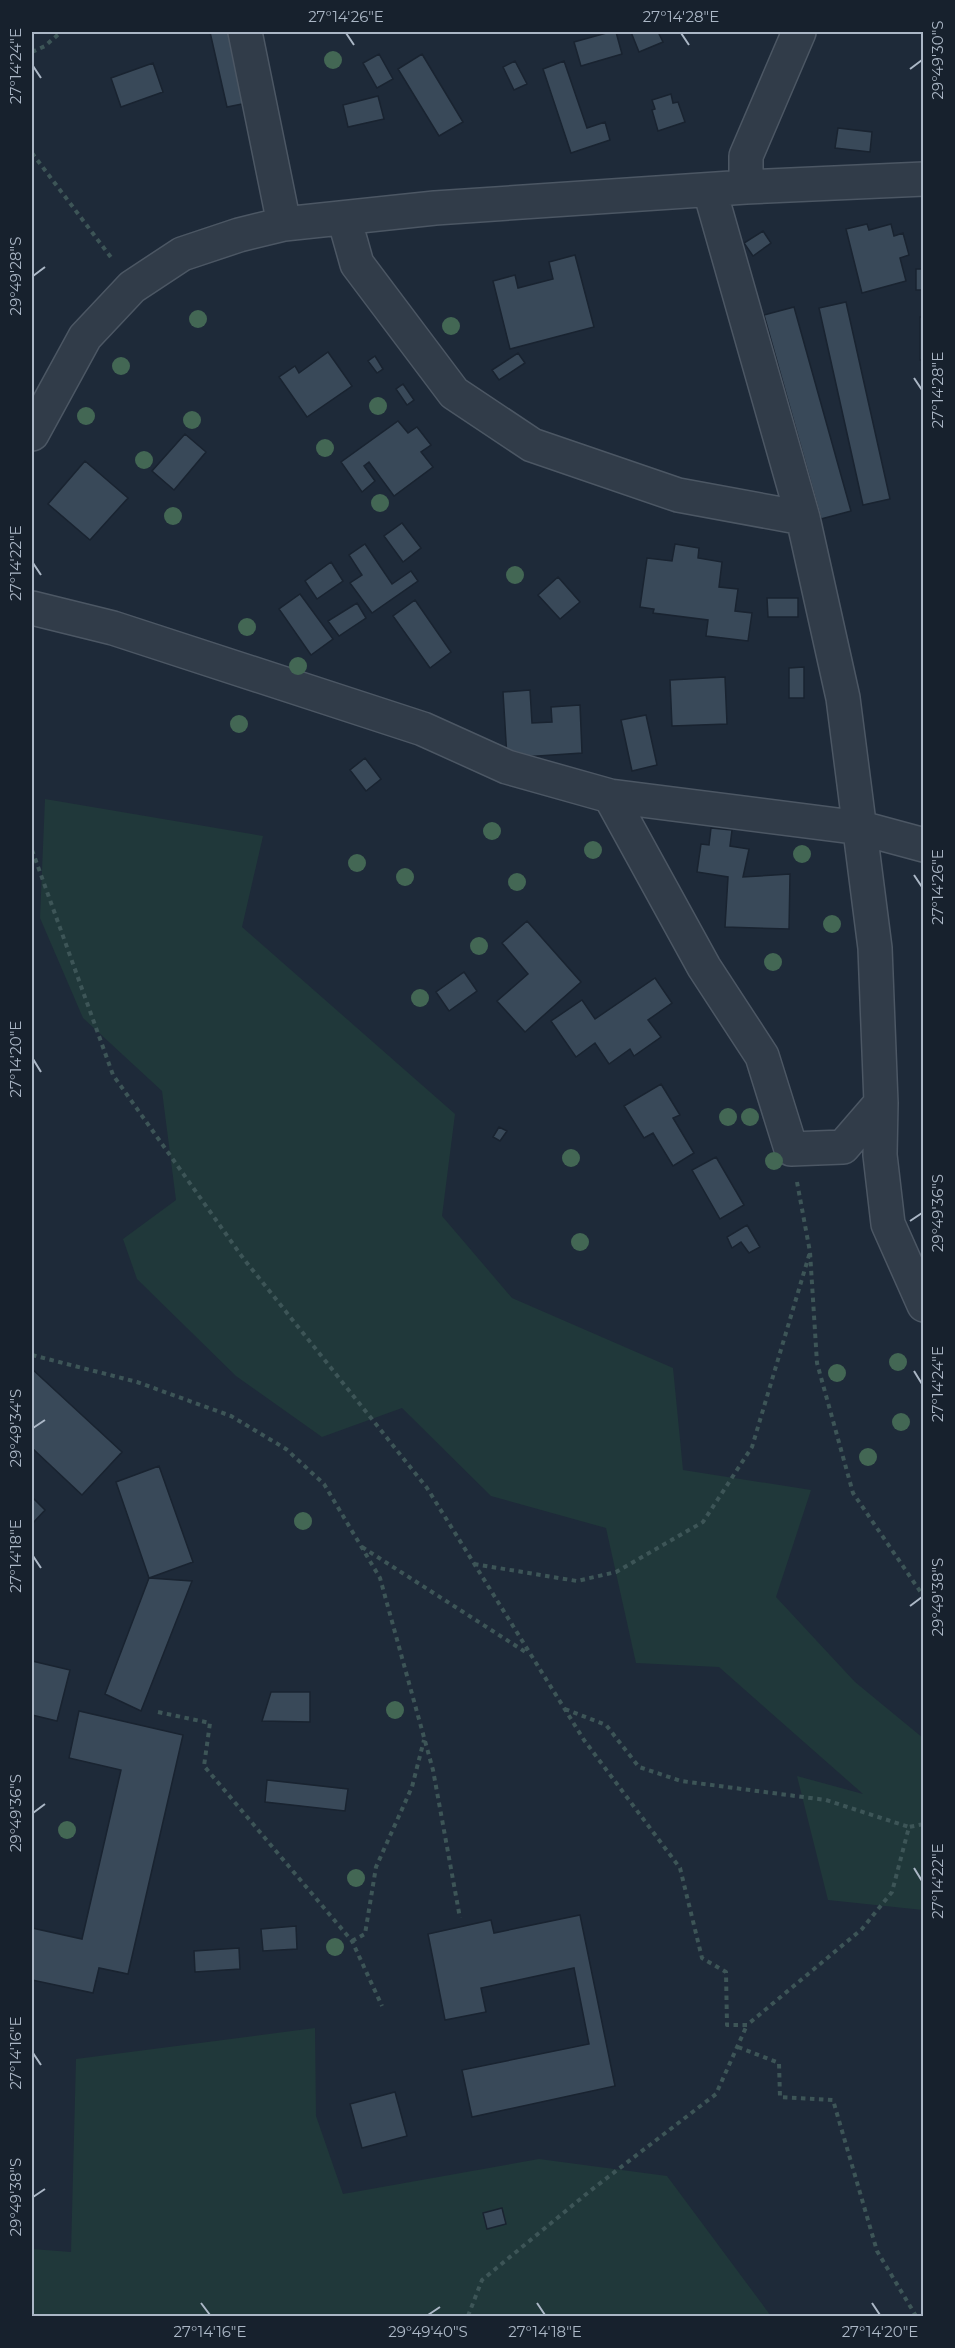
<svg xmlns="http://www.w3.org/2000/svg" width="955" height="2348" font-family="Montserrat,sans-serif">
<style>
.green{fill:#20383a}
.building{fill:#394959;stroke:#192330;stroke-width:1.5}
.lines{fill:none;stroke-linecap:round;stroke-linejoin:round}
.minor-casing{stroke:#4c5764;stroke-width:36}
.path{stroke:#3d5557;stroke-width:4;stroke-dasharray:4.5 4.5;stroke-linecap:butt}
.minor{stroke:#313c49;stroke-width:33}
.tree{fill:#436754}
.ticks{fill:none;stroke:#abb7c6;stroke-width:2}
.neatline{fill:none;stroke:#abb7c6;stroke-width:2}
.ticks-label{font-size:15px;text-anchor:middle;fill:#abb7c6}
</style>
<rect width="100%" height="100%" fill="#1e2a39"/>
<path class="green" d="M 45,799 L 263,836 L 242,927 L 455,1114 L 442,1216 L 512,1298 L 673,1368 L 683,1470 L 811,1490 L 776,1597 L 855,1682 L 923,1738 L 923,1910 L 828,1900 L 797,1776 L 863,1794 L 719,1667 L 636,1663 L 606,1528 L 491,1496 L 402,1408 L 322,1437 L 236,1376 L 137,1279 L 123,1239 L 176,1200 L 162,1091 L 83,1018 L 40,918 Z
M 315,2028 L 316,2116 L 343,2194 L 539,2159 L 667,2176 L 771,2316 L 32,2316 L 32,2249 L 71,2252 L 76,2059 Z"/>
<path class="building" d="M 210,32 L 231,32 L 247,103 L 227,107 Z
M 610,32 L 616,32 L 622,54 L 581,66 L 574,42 Z
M 631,32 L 658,32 L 663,42 L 639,52 Z
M 379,54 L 393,79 L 377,88 L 363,63 Z
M 422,54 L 463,122 L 439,136 L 398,69 Z
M 515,61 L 527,84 L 514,90 L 503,67 Z
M 564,61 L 587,128 L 605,122 L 610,140 L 571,153 L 543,69 Z
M 153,63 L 163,92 L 121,107 L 111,78 Z
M 671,94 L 673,103 L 678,102 L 685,122 L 658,131 L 652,110 L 655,109 L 652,100 Z
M 378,96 L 384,119 L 348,127 L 343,105 Z
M 838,128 L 872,132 L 870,152 L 835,148 Z
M 867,224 L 869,230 L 891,224 L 894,236 L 903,233 L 909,255 L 900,258 L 906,281 L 862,293 L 846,229 Z
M 763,231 L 771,243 L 753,256 L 744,243 Z
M 575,255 L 594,327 L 510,349 L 493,281 L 515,275 L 518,288 L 553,279 L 549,262 Z
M 916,269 L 924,269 L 924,290 L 916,290 Z
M 846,302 L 890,499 L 863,505 L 819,308 Z
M 794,307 L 851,511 L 821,519 L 764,315 Z
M 920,317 L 924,317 L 924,360 L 920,360 Z
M 328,352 L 352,386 L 307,417 L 279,377 L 295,366 L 299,373 Z
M 518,353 L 525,363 L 499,380 L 492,370 Z
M 375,356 L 383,369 L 377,373 L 368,361 Z
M 403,384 L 414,400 L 407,405 L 396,389 Z
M 398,421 L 408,433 L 417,427 L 431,445 L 421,452 L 433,467 L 394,496 L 369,462 L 364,466 L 375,481 L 362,492 L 341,462 Z
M 185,434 L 206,452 L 174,490 L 152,471 Z
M 85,461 L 128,498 L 90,540 L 48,504 Z
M 402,523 L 421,548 L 403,562 L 384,536 Z
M 365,544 L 392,584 L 411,571 L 418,581 L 372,613 L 350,583 L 362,575 L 349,555 Z
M 675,544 L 699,548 L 698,558 L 722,562 L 719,587 L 738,589 L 735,611 L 752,613 L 748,641 L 706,636 L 708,620 L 653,613 L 654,609 L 640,607 L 647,558 L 672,561 Z
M 331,562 L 343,581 L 317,599 L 305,581 Z
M 558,577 L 580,602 L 560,619 L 538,595 Z
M 300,594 L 333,639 L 311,655 L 279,609 Z
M 767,598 L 798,598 L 798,617 L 768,617 Z
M 415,600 L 451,652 L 430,668 L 393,616 Z
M 357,603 L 366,618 L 339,636 L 328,621 Z
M 804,667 L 804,698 L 789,698 L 789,668 Z
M 725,677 L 727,724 L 672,726 L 670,680 Z
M 530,690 L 532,723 L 552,722 L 551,707 L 580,705 L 582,753 L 507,758 L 503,692 Z
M 646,715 L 657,765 L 632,771 L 621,720 Z
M 365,758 L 381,779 L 366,791 L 350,770 Z
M 711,828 L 732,830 L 730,846 L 749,849 L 743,877 L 790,874 L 789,929 L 725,927 L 728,877 L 697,872 L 701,844 L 709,845 Z
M 527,921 L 581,982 L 525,1032 L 497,1001 L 528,974 L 502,943 Z
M 464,972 L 477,991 L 449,1011 L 436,992 Z
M 655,978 L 672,1003 L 648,1020 L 661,1037 L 634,1056 L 630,1049 L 609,1064 L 595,1043 L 576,1057 L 551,1021 L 582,1000 L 595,1019 Z
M 661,1084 L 680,1115 L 673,1118 L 694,1153 L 673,1166 L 653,1133 L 644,1138 L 624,1106 Z
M 499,1127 L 507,1131 L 500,1141 L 493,1137 Z
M 716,1157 L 744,1205 L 720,1219 L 692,1170 Z
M 747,1225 L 760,1247 L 749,1253 L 741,1242 L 732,1248 L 727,1237 Z
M 32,1369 L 122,1452 L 82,1495 L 32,1448 Z
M 159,1466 L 193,1562 L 149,1578 L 116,1482 Z
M 32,1497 L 45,1510 L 32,1524 Z
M 149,1578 L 192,1581 L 141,1711 L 105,1694 Z
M 32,1661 L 70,1670 L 57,1721 L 32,1715 Z
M 271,1692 L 310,1692 L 310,1722 L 262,1721 Z
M 79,1711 L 183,1735 L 128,1974 L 99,1968 L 93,1993 L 32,1980 L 32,1928 L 82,1939 L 121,1770 L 69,1758 Z
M 267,1780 L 348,1789 L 345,1811 L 265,1802 Z
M 580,1915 L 615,2086 L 472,2117 L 462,2070 L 589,2044 L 574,1968 L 481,1988 L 486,2012 L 445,2020 L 428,1934 L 491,1920 L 494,1933 Z
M 296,1926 L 297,1949 L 263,1951 L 261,1929 Z
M 239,1948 L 240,1969 L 195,1972 L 194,1951 Z
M 395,2092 L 407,2136 L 362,2148 L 350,2104 Z
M 502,2208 L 506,2224 L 487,2229 L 483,2213 Z"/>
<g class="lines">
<g class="minor-casing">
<path id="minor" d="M 245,32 L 284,224
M 746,187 L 746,156 L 799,32
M 710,191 L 803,518 L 843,698 L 875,948 L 881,1103 L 880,1155 L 888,1224 L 924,1305
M 344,218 L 357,264 L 454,393 L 532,445 L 678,495 L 803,518
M 32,434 L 85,337 L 132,287 L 182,254 L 239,235 L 284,224 L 435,208 L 746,187 L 924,179
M 32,608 L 113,628 L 423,729 L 507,767 L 610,796 L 861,828 L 924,845
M 610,796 L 704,967 L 762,1056 L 791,1149 L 843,1147 L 881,1103"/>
</g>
<path class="path" d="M 32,52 L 45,46 L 61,32
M 32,153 L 113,260
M 32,850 L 113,1075 L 243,1258 L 427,1488 L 584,1740 L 680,1868 L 702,1958 L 726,1972 L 727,2025 L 747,2025 L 862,1929 L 892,1892 L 909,1827 L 924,1824
M 797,1182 L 810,1252 L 817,1363 L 853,1493 L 924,1597
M 32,1355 L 137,1382 L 231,1416 L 286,1449 L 324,1484 L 380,1578 L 433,1770 L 460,1918
M 362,1547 L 527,1653
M 474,1564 L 577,1581 L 616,1572 L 703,1522 L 752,1447 L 810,1252
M 565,1709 L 606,1725 L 639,1767 L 681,1781 L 826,1800 L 909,1827
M 158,1712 L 210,1723 L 204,1766 L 352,1941 L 382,2006
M 352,1941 L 365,1934 L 376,1867 L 412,1787 L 424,1740
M 738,2047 L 779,2063 L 780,2097 L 833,2100 L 877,2251 L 916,2316
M 468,2316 L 482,2280 L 590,2191 L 716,2094 L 747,2025"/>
<use href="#minor" class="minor"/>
</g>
<g class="tree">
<circle cx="333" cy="60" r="9"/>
<circle cx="198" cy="319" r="9"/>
<circle cx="451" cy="326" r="9"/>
<circle cx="121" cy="366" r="9"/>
<circle cx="378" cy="406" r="9"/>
<circle cx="86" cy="416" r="9"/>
<circle cx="192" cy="420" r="9"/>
<circle cx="325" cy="448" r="9"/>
<circle cx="144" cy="460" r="9"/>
<circle cx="380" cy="503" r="9"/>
<circle cx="173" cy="516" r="9"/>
<circle cx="515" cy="575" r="9"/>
<circle cx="247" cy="627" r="9"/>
<circle cx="298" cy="666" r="9"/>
<circle cx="239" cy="724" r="9"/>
<circle cx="492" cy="831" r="9"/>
<circle cx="593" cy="850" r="9"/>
<circle cx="802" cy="854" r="9"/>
<circle cx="357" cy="863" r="9"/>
<circle cx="405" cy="877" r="9"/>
<circle cx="517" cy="882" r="9"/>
<circle cx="832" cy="924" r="9"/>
<circle cx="479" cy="946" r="9"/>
<circle cx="773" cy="962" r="9"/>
<circle cx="420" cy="998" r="9"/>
<circle cx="728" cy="1117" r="9"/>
<circle cx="750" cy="1117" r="9"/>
<circle cx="571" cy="1158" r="9"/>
<circle cx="774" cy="1161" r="9"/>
<circle cx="580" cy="1242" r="9"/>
<circle cx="898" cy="1362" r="9"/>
<circle cx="837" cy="1373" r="9"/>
<circle cx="901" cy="1422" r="9"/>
<circle cx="868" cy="1457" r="9"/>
<circle cx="303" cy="1521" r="9"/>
<circle cx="395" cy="1710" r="9"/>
<circle cx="67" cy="1830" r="9"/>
<circle cx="356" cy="1878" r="9"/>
<circle cx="335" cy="1947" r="9"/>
</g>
<path class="ticks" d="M 346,33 L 354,45M 681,33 L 689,45M 33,66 L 41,78M 910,69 L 922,60M 33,276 L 45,267M 914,378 L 922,390M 33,563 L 41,575M 914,875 L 922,887M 33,1059 L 41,1072M 910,1221 L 922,1213M 914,1371 L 922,1384M 33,1428 L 45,1420M 33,1556 L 41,1568M 910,1606 L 922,1597M 33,1813 L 45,1804M 914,1868 L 922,1881M 33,2053 L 41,2065M 33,2197 L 45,2189M 201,2303 L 210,2315M 537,2303 L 545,2315M 872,2303 L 880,2315M 428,2315 L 440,2307"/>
<rect width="955" height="2348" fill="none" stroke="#17212d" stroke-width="66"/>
<rect x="33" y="33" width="889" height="2282" class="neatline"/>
<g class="ticks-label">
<text x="346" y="22">27°14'26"E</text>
<text x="681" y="22">27°14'28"E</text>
<text transform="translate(938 60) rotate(-90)" y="5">29°49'30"S</text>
<text transform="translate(16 66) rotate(-90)" y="5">27°14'24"E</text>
<text transform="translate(16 276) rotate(-90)" y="5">29°49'28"S</text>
<text transform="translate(938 390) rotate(-90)" y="5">27°14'28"E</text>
<text transform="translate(16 563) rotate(-90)" y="5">27°14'22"E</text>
<text transform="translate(938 887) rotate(-90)" y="5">27°14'26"E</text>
<text transform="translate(16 1059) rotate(-90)" y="5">27°14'20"E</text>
<text transform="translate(938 1213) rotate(-90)" y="5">29°49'36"S</text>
<text transform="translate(938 1384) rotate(-90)" y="5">27°14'24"E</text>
<text transform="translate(16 1428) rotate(-90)" y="5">29°49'34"S</text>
<text transform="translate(16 1556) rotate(-90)" y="5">27°14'18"E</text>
<text transform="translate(938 1597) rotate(-90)" y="5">29°49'38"S</text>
<text transform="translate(16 1813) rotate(-90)" y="5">29°49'36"S</text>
<text transform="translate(938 1881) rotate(-90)" y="5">27°14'22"E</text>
<text transform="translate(16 2053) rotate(-90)" y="5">27°14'16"E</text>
<text transform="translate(16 2197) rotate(-90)" y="5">29°49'38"S</text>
<text x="210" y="2337">27°14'16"E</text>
<text x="428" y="2337">29°49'40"S</text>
<text x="545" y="2337">27°14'18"E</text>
<text x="880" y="2337">27°14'20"E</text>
</g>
</svg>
